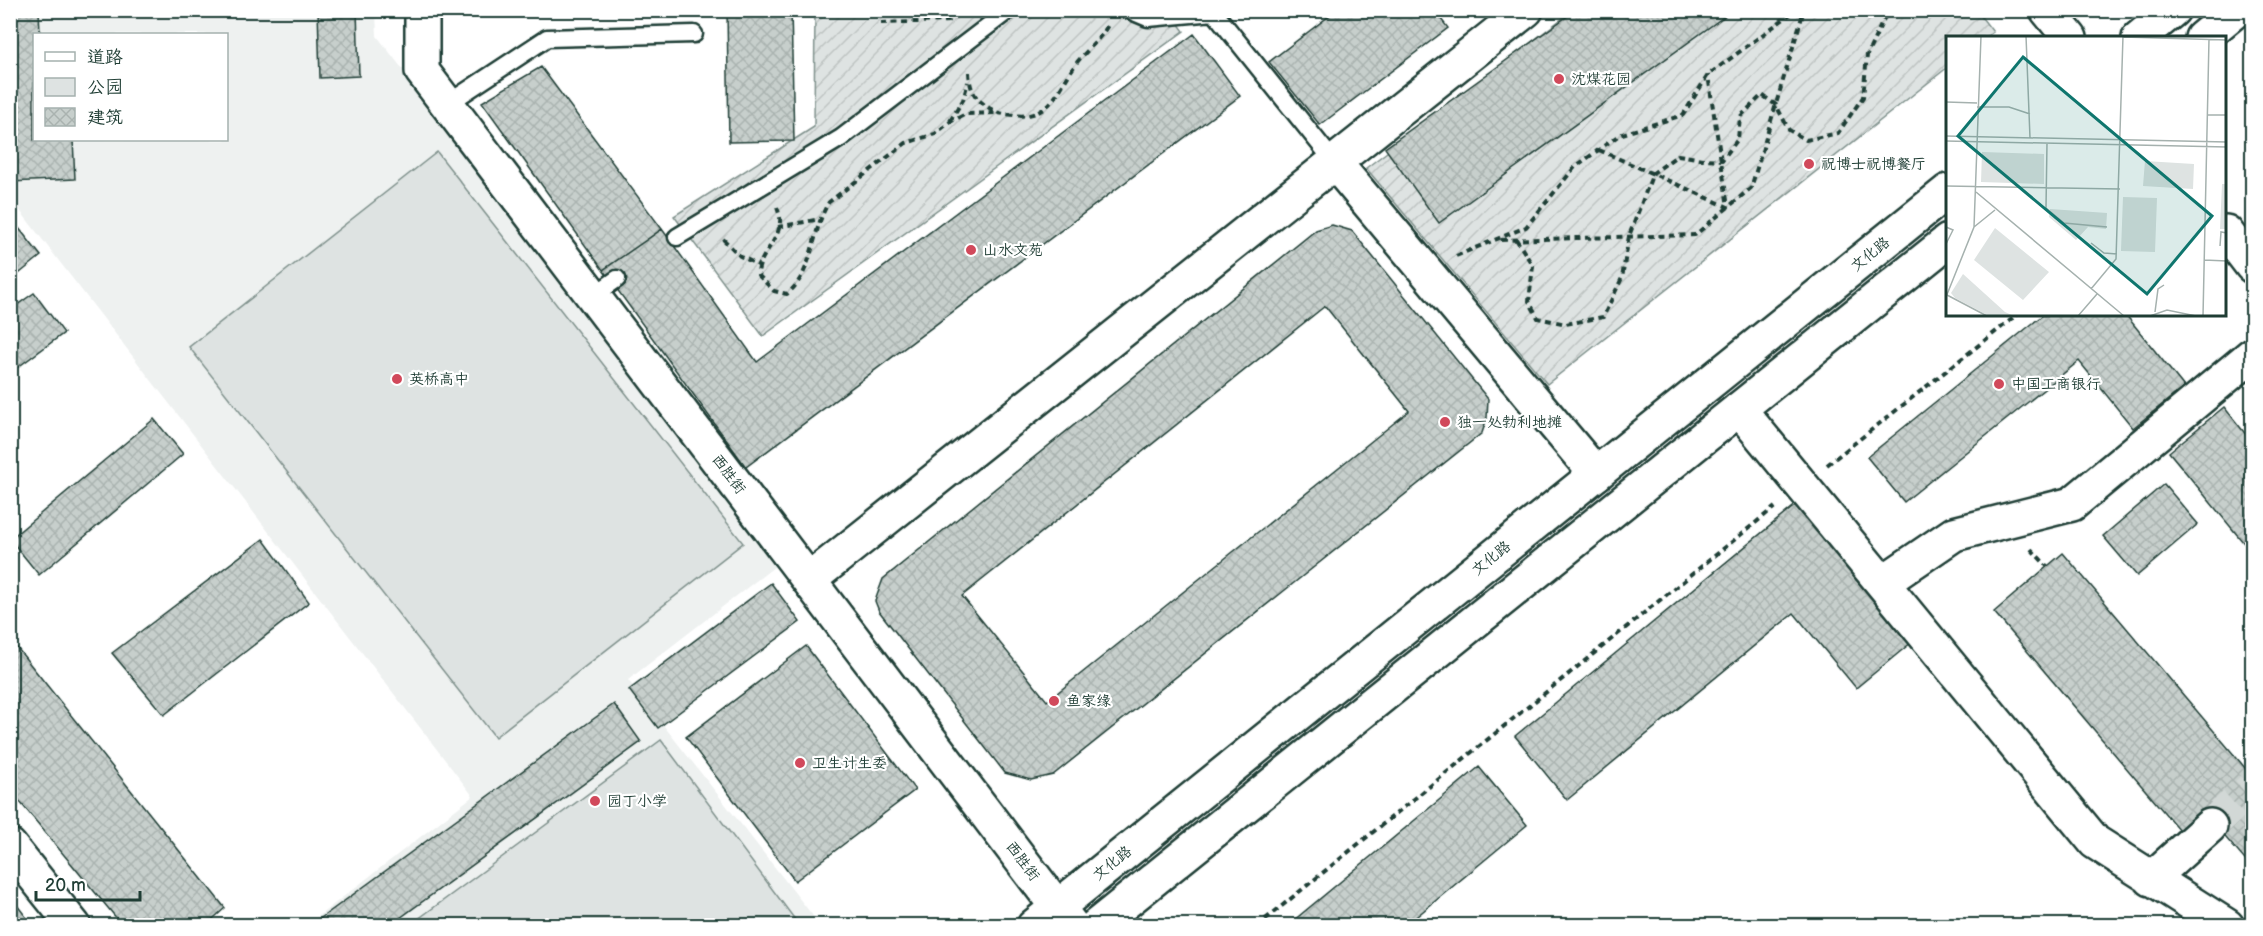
<svg xmlns="http://www.w3.org/2000/svg" width="2263" height="936" font-family="'Balsamiq Sans','LXGW WenKai TC',sans-serif">
<style>
.built{fill:#eef1f0;fill-rule:evenodd}
.park{fill:#dee3e2;stroke:#7e908b;stroke-width:1.5}
.garden{fill:url(#garden-furrows);stroke:#7e908b;stroke-width:1.5}
.building{fill:url(#building-cross-hatch);stroke:#1f3d34;stroke-width:1.5;fill-rule:evenodd}
.lines{fill:none;stroke-linecap:round;stroke-linejoin:round}
.minor-tunnel{stroke:#d2d8d6;stroke-width:33;stroke-dasharray:33 16;stroke-linecap:butt}
.service-casing{stroke:#1f3d34;stroke-width:21}
.minor-casing{stroke:#1f3d34;stroke-width:38}
.tertiary-casing{stroke:#1f3d34;stroke-width:38}
.secondary-casing{stroke:#1f3d34;stroke-width:38}
.path{stroke:#1f3d34;stroke-width:4;stroke-dasharray:6 4.5;stroke-linecap:butt}
.service{stroke:#fff;stroke-width:16}
.minor{stroke:#fff;stroke-width:33}
.tertiary{stroke:#fff;stroke-width:33}
.secondary{stroke:#fff;stroke-width:33}
.poi-dot{fill:#d1495b;stroke:#fff;stroke-width:2}
.labels{text-anchor:middle;stroke-width:4.5;stroke-linejoin:round;paint-order:stroke}
.poi-label{font-size:15px;fill:#1f3d34;stroke:#fff;text-anchor:start}
.street-label{font-size:15px;fill:#1f3d34;stroke:#fff}
.inset-road{fill:none;stroke:#a5b1ae;stroke-width:1.5}
.view{fill:#0f766e;fill-opacity:0.15;stroke:#0f766e;stroke-width:3}
.inset-edge{fill:none;stroke:#1f3d34;stroke-width:3}
</style>
<defs>
<pattern id="garden-furrows" width="10" height="10" patternUnits="userSpaceOnUse" patternTransform="scale(1.5)"><rect width="10" height="10" fill="#dee3e2"/><path d="M-1 1l2-2M0 10L10 0M9 11l2-2" fill="none" stroke="#bec4c2"/></pattern>
<pattern id="building-cross-hatch" width="8" height="8" patternUnits="userSpaceOnUse" patternTransform="scale(1.5)"><rect width="8" height="8" fill="#c7cfcc"/><path d="M0 0l8 8M0 8l8-8" fill="none" stroke="#aab3b0"/></pattern>
</defs>
<rect width="100%" height="100%" fill="#fff"/>
<filter id="ink" filterUnits="userSpaceOnUse"><feTurbulence type="fractalNoise" baseFrequency=".0167" numOctaves="2"/><feDisplacementMap in="SourceGraphic" scale="12" xChannelSelector="R" yChannelSelector="G"/><feConvolveMatrix kernelMatrix="1 2 1 2 8 2 1 2 1" color-interpolation-filters="sRGB"/></filter>
<g filter="url(#ink)">
<path class="built" d="M 11,11 L 376,11 L 377,36 L 783,560 L 628,680 L 820,925 L 307,925 L 473,796 L 11,199 ZM 34,34 L 226,34 L 226,140 L 34,140 Z"/>
<path class="park" d="M 437,152 L 743,543 L 495,737 L 189,347 Z
M 661,740 L 799,925 L 410,925 Z"/>
<path class="garden" d="M 1976,10 L 1993,32 L 1986,37 L 1948,38 L 1948,67 L 1547,384 L 1366,168 L 1572,11 Z
M 815,11 L 1169,11 L 1184,31 L 763,336 L 674,216 L 814,127 Z"/>
<path class="building" d="M 10,10 L 39,10 L 40,34 L 34,34 L 34,140 L 73,140 L 75,179 L 10,182 Z
M 318,10 L 357,10 L 359,76 L 320,78 Z
M 727,10 L 791,10 L 794,141 L 729,142 Z
M 1337,10 L 1434,10 L 1448,28 L 1320,125 L 1269,62 Z
M 1576,10 L 1733,10 L 1439,223 L 1385,148 Z
M 1194,34 L 1240,96 L 746,467 L 603,270 L 662,229 L 757,362 Z
M 541,67 L 662,229 L 603,270 L 482,102 Z
M 10,217 L 41,256 L 10,281 Z
M 1332,225 L 1352,231 L 1488,399 L 1487,418 L 1482,433 L 1053,775 L 1031,780 L 1005,773 L 879,611 L 875,601 L 883,579 L 1316,230 ZM 1325,306 L 1409,411 L 1047,701 L 962,596 Z
M 34,293 L 64,333 L 10,373 L 10,310 Z
M 2043,315 L 2126,315 L 2184,387 L 2133,428 L 2079,361 L 1904,502 L 1867,457 Z
M 2224,407 L 2252,442 L 2252,553 L 2169,452 Z
M 154,419 L 183,454 L 39,575 L 10,539 Z
M 2164,484 L 2198,524 L 2137,576 L 2103,536 Z
M 1798,503 L 1912,642 L 1856,688 L 1794,613 L 1567,800 L 1515,736 Z
M 263,539 L 309,602 L 164,715 L 112,653 Z
M 2063,553 L 2252,776 L 2252,864 L 2250,866 L 2208,817 L 2185,837 L 1994,612 Z
M 771,583 L 800,622 L 658,728 L 629,690 Z
M 10,639 L 225,908 L 205,926 L 123,926 L 10,790 Z
M 806,646 L 915,790 L 795,881 L 686,737 Z
M 614,704 L 641,742 L 389,926 L 310,926 Z
M 1479,767 L 1527,825 L 1405,926 L 1287,926 Z
M 10,896 L 33,926 L 10,926 Z"/>
<g class="lines">
<path class="minor-tunnel" d="M 2210,826 L 2252,788"/>
<g class="service-casing">
<path id="service" d="M 1129,10 L 1148,18 L 1214,12 L 1335,163
M 447,104 L 547,38 L 694,34
M 677,237 L 841,138 L 1009,10
M 593,296 L 617,279"/>
</g>
<g class="minor-casing">
<path id="minor" d="M 422,10 L 422,71 L 1057,907 L 1072,926
M 1335,163 L 1596,474
M 1739,409 L 2095,842 L 2227,926
M 809,580 L 1526,10
M 1882,583 L 1954,534 L 2072,504 L 2252,355
M 10,846 L 74,926
M 2151,879 L 2210,826"/>
</g>
<g class="tertiary-casing">
<path id="tertiary" d="M 2047,10 L 2070,38
M 2226,232 L 2252,266"/>
</g>
<g class="secondary-casing">
<path id="secondary" d="M 2139,38 L 2173,10
M 2202,38 L 2236,10
M 1034,926 L 1948,191
M 1096,926 L 1948,241"/>
</g>
<path class="path" d="M 1878,10 L 1886,14 L 1889,10
M 881,23 L 949,21 L 952,10
M 969,72 C 970,92 975,99 991,109 C 998,114 1005,114 1013,115 C 1053,121 1059,85 1078,61 C 1088,49 1101,38 1108,25
M 950,121 L 963,100 L 968,82
M 1599,150 L 1728,207 L 1708,75
M 777,207 C 778,211 781,217 780,222 C 779,242 758,255 758,275 L 774,291 L 787,294 C 815,271 811,230 829,202 L 906,143 L 935,134 L 950,122 L 966,114 L 997,113
M 778,227 L 820,219
M 723,239 L 740,256 L 758,265
M 1516,239 L 1533,266 L 1529,301 L 1538,318 L 1566,324 L 1603,317 L 1622,278 L 1629,236 L 1653,173 L 1678,155 L 1702,159 L 1722,160 L 1738,139 L 1740,117 L 1762,95 L 1776,105 L 1789,130 L 1806,140 L 1838,133 L 1863,97 L 1867,55 L 1886,14
M 1501,240 L 1695,235 L 1751,188 L 1804,10
M 1456,256 L 1526,227 L 1575,167 L 1619,135 L 1683,115 L 1708,75 L 1796,10
M 1827,465 L 2017,315
M 2031,549 L 2047,566
M 1257,926 L 1775,507"/>
<use href="#service" class="service"/>
<use href="#minor" class="minor"/>
<use href="#tertiary" class="tertiary"/>
<use href="#secondary" class="secondary"/>
</g>
</g>
<g class="poi-dot">
<circle cx="1559" cy="79" r="6"/>
<circle cx="1809" cy="164" r="6"/>
<circle cx="971" cy="250" r="6"/>
<circle cx="397" cy="379" r="6"/>
<circle cx="1999" cy="384" r="6"/>
<circle cx="1445" cy="422" r="6"/>
<circle cx="1054" cy="701" r="6"/>
<circle cx="800" cy="763" r="6"/>
<circle cx="595" cy="801" r="6"/>
</g>
<g class="labels">
<g class="poi-label">
<text x="1571" y="84">沈煤花园</text>
<text x="1821" y="169">祝博士祝博餐厅</text>
<text x="983" y="255">山水文苑</text>
<text x="409" y="384">英桥高中</text>
<text x="2011" y="389">中国工商银行</text>
<text x="1457" y="427">独一处勃利地摊</text>
<text x="1066" y="706">鱼家缘</text>
<text x="812" y="768">卫生计生委</text>
<text x="607" y="806">园丁小学</text>
</g>
<g class="street-label">
<text transform="translate(1870 254) rotate(-39)" y="5">文化路</text>
<text transform="translate(729 474) rotate(53)" y="5">西胜街</text>
<text transform="translate(1491 558) rotate(-39)" y="5">文化路</text>
<text transform="translate(1023 861) rotate(53)" y="5">西胜街</text>
<text transform="translate(1112 863) rotate(-39)" y="5">文化路</text>
</g>
</g>
<g transform="translate(1946 36)">
<rect width="280" height="280" fill="#fff"/>
<path d="M 17,238 L 59,276 L 68,280 L 43,280 L 9,262 L 5,257 Z" fill="#dee3e2"/>
<path d="M 199,125 L 248,128 L 247,153 L 197,150 ZM 177,161 L 211,162 L 209,216 L 175,215 ZM 49,192 L 103,236 L 77,264 L 28,224 Z" fill="#dee3e2"/>
<path d="M 36,116 L 98,118 L 98,148 L 35,146 ZM 276,148 L 280,148 L 280,193 L 274,193 ZM 104,173 L 161,177 L 160,193 L 142,191 L 130,204 L 103,181 Z" fill="#dee3e2"/>
<path class="inset-road" d="M 80,0 L 84,102M 177,1 L 281,4M 0,66 L 31,67M 31,71 L 63,71 L 84,78M 262,79 L 281,79M 0,100 L 281,106M 0,105 L 281,111M 101,107 L 100,172 L 118,187 L 161,191M 0,150 L 174,153M 30,156 L 178,280M 0,191 L 7,194 L 0,208M 28,191 L 49,174M 145,207 L 158,217 L 171,218M 274,210 L 275,196 L 281,197M 258,224 L 281,225M 145,253 L 170,223 L 177,0M 1,259 L 41,280M 0,261 L 28,191 L 35,0M 209,276 L 212,253 L 218,249M 132,280 L 151,258M 204,280 L 221,274 L 250,280M 257,280 L 263,3"/>
<path class="view" d="M 77,21 L 266,180 L 201,258 L 12,100 Z"/>
<rect width="280" height="280" class="inset-edge"/>
</g>
<rect width="2263" height="936" fill="none" stroke="#fff" stroke-width="36"/>
<rect x="18" y="18" width="2227" height="900" fill="none" stroke="#1f3d34" stroke-width="2" filter="url(#ink)"/>
<rect x="33" y="33" width="195" height="108" fill="#ffffff" stroke="#a5b1ae" stroke-width="1.5"/>
<rect x="45" y="52" width="30" height="9" fill="#ffffff" stroke="#a5b1ae" stroke-width="1.5"/>
<text x="87" y="63" font-size="18" fill="#1f3d34">道路</text>
<rect x="45" y="78" width="30" height="18" fill="#dee3e2" stroke="#a5b1ae" stroke-width="1.5"/>
<text x="87" y="93" font-size="18" fill="#1f3d34">公园</text>
<rect x="45" y="108" width="30" height="18" fill="url(#building-cross-hatch)" stroke="#a5b1ae" stroke-width="1.5"/>
<text x="87" y="123" font-size="18" fill="#1f3d34">建筑</text>
<path d="M36 891v9h104v-9" fill="none" stroke="#1f3d34" stroke-width="3"/>
<text x="45" y="891" font-size="18" fill="#1f3d34" stroke="#ffffff" stroke-width="4.5" paint-order="stroke">20 m</text>
</svg>
